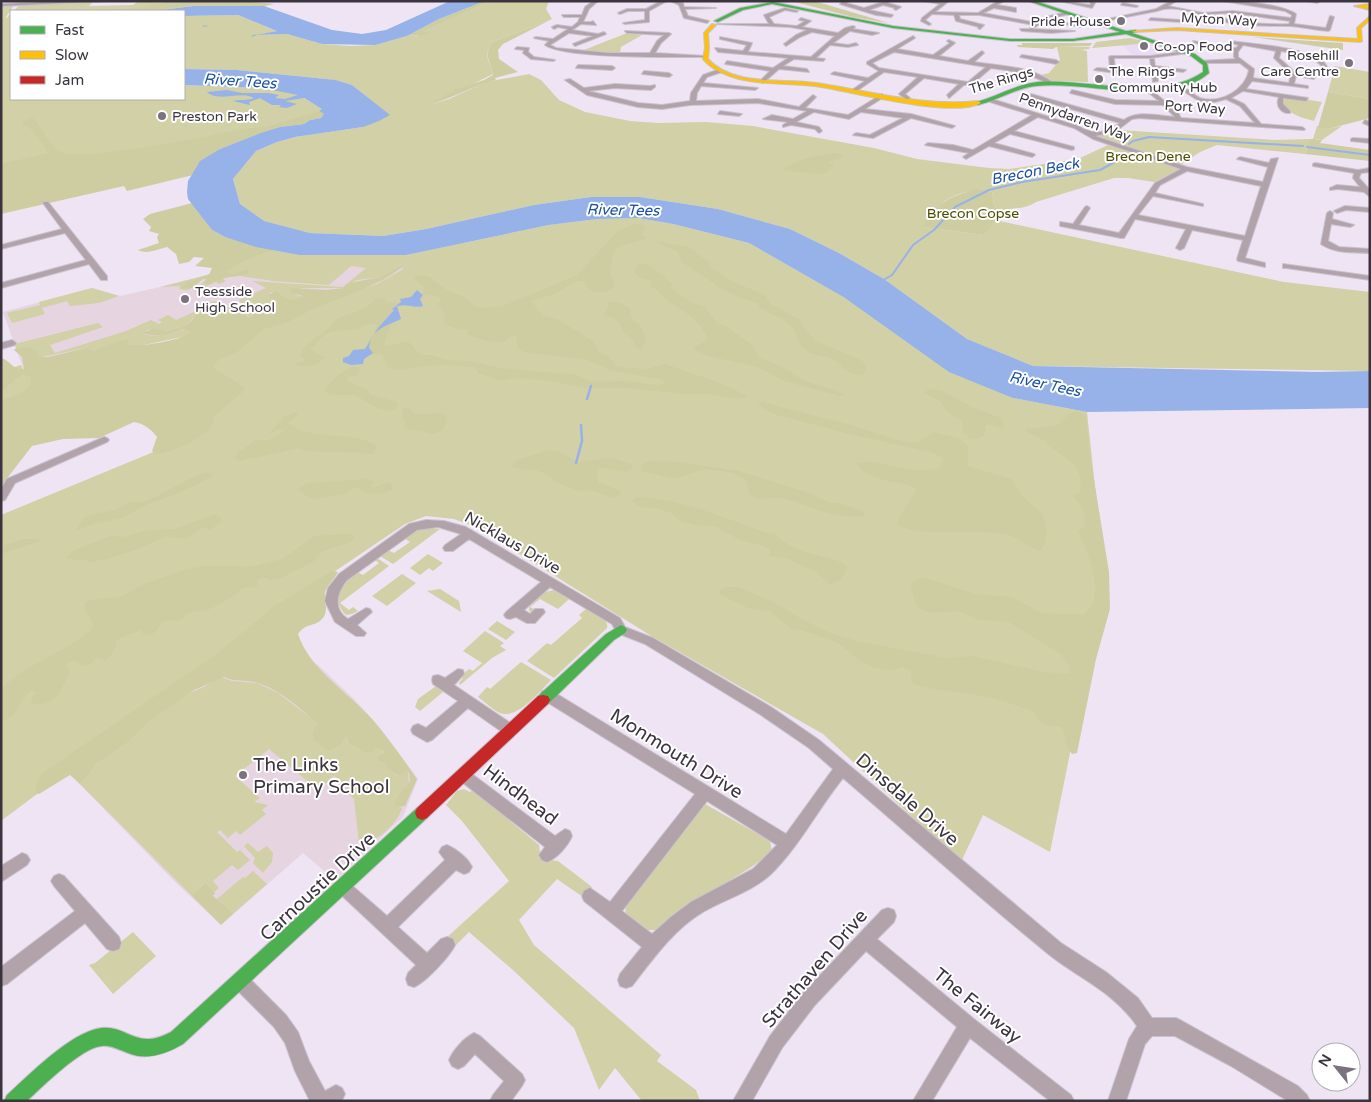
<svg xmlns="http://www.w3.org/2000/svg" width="1371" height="1102" font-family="'Varela Round',sans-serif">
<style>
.built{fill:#eadaf5}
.education{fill:#e6d4e0}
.green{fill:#d1d0a6}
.forest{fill:#cecda2}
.water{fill:#96b2e9}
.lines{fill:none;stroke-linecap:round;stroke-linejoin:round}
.stream-far2{stroke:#96b2e9;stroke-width:1}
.stream-far1{stroke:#96b2e9;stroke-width:2}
.stream{stroke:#96b2e9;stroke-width:2.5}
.street-casing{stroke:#c9c2ce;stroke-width:2}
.fast-casing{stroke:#c9c2ce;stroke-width:2}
.slow-casing{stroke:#c9c2ce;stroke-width:2}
.jam-casing{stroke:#c9c2ce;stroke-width:2}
.street{fill:#b1a3a9;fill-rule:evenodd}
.fast{fill:#4caf50;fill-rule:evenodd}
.slow{fill:#ffc107;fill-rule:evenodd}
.jam{fill:#c62828;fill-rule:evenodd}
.poi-dot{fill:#7a727e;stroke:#fff;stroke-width:2}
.labels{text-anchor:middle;stroke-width:4;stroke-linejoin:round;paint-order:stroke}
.far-street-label{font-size:14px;fill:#3b343f;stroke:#fff}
.far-poi-label{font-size:14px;fill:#3b343f;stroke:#fff;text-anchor:start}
.far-park-label{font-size:14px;fill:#494c02;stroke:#fff}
.far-water-label{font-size:15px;font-style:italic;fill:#1a50a3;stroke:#fff}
.street-label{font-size:16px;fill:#3b343f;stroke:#fff}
.near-street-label{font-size:19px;fill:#3b343f;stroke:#fff}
.near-poi-label{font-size:19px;fill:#3b343f;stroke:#fff;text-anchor:start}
</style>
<rect width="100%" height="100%" fill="#eee4f4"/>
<path class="built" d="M 1154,43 L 1183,52 L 1149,57 L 1133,56 L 1123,45 Z"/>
<path class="education" d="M 638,218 L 403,269 L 377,284 L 25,373 L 3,312 L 92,288 L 120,296 L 182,282 L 207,275 L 261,248 L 299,255 L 466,243 L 597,219 Z
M 254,627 L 318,665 L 353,698 L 379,727 L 418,779 L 403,817 L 335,880 L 303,853 L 221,925 L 172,879 L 67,771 Z"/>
<path class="green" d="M 139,1 L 164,1 L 154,5 C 192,0 236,0 274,4 L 264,6 L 193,6 L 154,11 L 13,11 L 20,5 L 93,2 L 89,6 L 133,5 Z
M 491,1 L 549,1 L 546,9 L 552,19 L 493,42 C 482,56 490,60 493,74 L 432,104 L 449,99 L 486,82 L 529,74 L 541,80 L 559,100 L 585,112 L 630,121 L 658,123 L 706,122 L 753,126 L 874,148 L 917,159 L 989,168 L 1009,169 L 1078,159 L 1108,145 L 1092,138 L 1094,134 L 1118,130 L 1275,140 L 1313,139 L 1317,126 L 1328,129 L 1342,126 L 1322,140 L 1316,139 L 1307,147 L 1305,154 L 1217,145 L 1200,152 L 1180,165 L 1180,169 L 1154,182 L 1128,178 L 1114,178 L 1036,202 C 1025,210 1013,207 1000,211 L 994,205 L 992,192 C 961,187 938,199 924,227 L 984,235 L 995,220 L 1284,282 L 1370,292 L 1370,371 L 1033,366 L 967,339 L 884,279 L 839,253 L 790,229 L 718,209 L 640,197 L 591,197 L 534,205 L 426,229 L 383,236 L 310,233 L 263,221 L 240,204 L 233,179 L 256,151 L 277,142 L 295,137 L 363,127 L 368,98 L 352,85 L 336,80 L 237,70 L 184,69 L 184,16 L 238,15 L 277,31 L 258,35 L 287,34 L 322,44 L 350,46 L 374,45 L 407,36 L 417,36 L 422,31 Z
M 14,5 L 6,17 L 7,18 L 11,12 L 11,99 L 184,99 L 184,85 L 261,88 L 296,94 L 323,109 L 320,111 L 1,212 L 1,6 Z
M 627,33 L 642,35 L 621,47 L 620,53 L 584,50 Z
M 1130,38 L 1151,43 L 1092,48 L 1096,42 Z
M 1057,47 L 1090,47 L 1089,49 L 1081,50 L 1087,51 L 1088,82 L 1050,81 L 1041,75 L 1049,73 L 1060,60 Z
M 1335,66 L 1370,72 L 1370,99 L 1328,92 Z
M 1285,96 L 1322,102 L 1314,121 L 1300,117 L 1284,109 L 1281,97 Z
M 638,218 L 673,224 L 749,243 L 845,298 L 1013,398 L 1087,412 L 1105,580 L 1050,852 L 983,815 L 961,862 L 823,734 L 653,637 L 478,528 L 454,519 L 426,516 L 405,524 L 322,580 L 1,821 L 1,515 L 168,446 L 143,409 L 25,443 L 1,478 L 1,371 L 21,365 L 25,373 L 46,380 L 300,304 L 377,284 L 403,269 L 403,267 L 380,277 L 357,280 L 343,288 L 301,288 L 293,294 L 303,297 C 288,306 286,296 274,291 L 269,293 L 272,298 L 278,302 L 278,304 L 256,311 L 252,317 C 245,316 244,310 237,309 C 232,308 234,309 228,309 C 221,310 215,307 207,308 L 204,312 L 193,318 L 187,325 L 168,331 L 152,328 L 147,330 L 144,335 L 163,336 L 185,329 L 192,332 L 187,336 L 139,346 L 127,344 L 130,341 L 94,351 L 85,348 L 42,357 L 39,357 L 36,349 L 27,346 L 16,348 L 15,344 L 98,323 L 103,327 L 50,345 L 55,353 L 126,331 L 151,320 L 159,324 L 162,322 L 158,320 L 168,315 L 176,320 L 210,305 L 210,302 C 217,299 223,305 230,308 L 241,303 L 239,300 L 266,288 L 252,281 L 343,287 L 366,268 L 351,266 L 329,285 L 273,281 L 240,276 L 222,278 L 226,281 L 219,284 L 216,282 L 202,288 L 205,291 L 199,294 L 195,291 L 206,279 L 202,279 C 195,287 190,292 179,289 L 180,286 L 160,287 L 207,275 L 261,248 L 299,255 L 406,255 L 549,225 L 597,219 Z
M 92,288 L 119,296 L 99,303 L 70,306 L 67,301 L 42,308 L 45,314 L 12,323 L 7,313 L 40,305 L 39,302 Z
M 429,528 L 440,529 L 393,564 L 380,556 L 388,550 L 394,553 L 410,542 L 404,538 L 415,531 Z
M 428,554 L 443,563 L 433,571 L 429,568 L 420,575 L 410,568 Z
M 377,558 L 389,566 L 340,603 L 349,610 L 353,607 L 358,611 L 352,614 L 346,615 C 329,599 344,582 357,572 L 363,575 L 379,563 L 375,560 Z
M 402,574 L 416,583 L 387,606 L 372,596 Z
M 440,589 L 459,601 L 461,612 L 427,591 Z
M 554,590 L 569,599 L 558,609 L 540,599 L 530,607 L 536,610 L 533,613 L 529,611 L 529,607 L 545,592 Z
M 587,608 C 596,613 609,617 607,628 L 554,678 L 527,661 L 547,643 L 551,645 L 582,618 L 579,615 Z
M 497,621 L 515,632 L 506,640 L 488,629 Z
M 485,631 L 504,643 L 500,646 L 506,650 L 492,658 L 460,685 L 459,683 L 463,678 L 461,676 L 469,669 L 473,671 L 482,663 L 463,651 Z
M 521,662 L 551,680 C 540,691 517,720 500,713 C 493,710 485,702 478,697 L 487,687 L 490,689 Z
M 220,677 L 232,681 L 257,683 L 278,693 L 319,724 L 333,749 L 346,737 L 350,745 L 354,744 L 363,752 L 376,748 L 382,748 C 385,759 388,769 398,776 L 406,771 L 408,772 L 409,785 L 396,798 L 397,806 L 402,808 C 398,823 376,844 359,843 L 354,799 L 344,790 L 348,787 L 334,776 L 318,790 L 269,749 L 235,776 L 260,798 L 254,802 L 268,805 L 262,810 L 266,814 L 240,835 L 236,831 L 228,838 L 220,830 L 217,832 L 237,852 L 240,850 L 250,860 L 238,870 L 232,865 L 213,881 L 219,888 L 214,892 L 204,883 L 191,895 L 80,784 L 90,774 L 96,764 L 126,744 L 150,721 L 187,694 L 204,687 Z
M 436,686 L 443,692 L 420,711 L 415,707 L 418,699 Z
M 464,789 L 470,792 L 473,790 L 539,845 L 540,853 L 549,860 L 558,861 L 592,887 L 583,897 L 557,879 L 519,920 L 534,945 L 661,1055 L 657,1061 L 696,1090 L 700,1101 L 642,1101 L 615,1068 L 599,1090 L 574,1028 L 514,971 L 469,932 L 454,947 L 445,939 L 509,881 L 462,821 L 446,805 L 457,791 Z
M 705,804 L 770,841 L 772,851 C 737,882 690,896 657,930 L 647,930 L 626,916 L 625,902 Z
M 248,843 L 258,852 L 267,846 L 273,853 L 272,862 L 263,873 L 253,863 L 255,858 L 244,846 Z
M 253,871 L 267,884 L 234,913 L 217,899 L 243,877 L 245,878 Z
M 133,932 L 156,956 L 113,994 L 89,965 L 95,963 Z"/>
<path class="forest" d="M 168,1 L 224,1 L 273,4 L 264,6 L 194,5 L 149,11 L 96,11 L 134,8 Z
M 485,1 L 491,1 L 423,31 L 429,33 L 426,35 L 407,36 L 439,19 Z
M 791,1 L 814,1 L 889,23 L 853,17 Z
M 552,19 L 503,44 L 498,50 L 499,59 L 518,72 L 495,78 L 496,80 C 473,85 453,99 430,104 L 457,89 L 484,80 L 493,75 C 491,60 482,56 493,42 Z
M 1252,37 L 1343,43 L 1343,50 Z
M 1022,43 L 1092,43 L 1090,46 L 1056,47 L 1053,49 L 1018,47 L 1017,45 L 1022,45 Z
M 1328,92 L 1370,99 L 1370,118 L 1328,129 L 1318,127 Z
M 319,111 L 325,114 L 321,118 L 310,120 L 304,124 L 280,127 L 220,149 L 193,175 L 127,191 L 124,186 L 1,214 L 1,164 L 49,153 L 32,130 L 21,122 L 33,118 C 41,128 49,143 59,151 C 76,164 222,133 250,128 L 266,127 Z
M 1313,139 L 1322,140 L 1320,143 L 1370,150 L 1370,161 L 1305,154 L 1310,140 Z
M 835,153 L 843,154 L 839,159 L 828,162 L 834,166 L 822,175 L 782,170 C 796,158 817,156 835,153 Z
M 976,189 L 992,192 L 994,205 L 1000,211 L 1000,216 L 984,235 L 923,227 C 936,202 950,197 976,189 Z
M 192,203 L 212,230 L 225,237 L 274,250 C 262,253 236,263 226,272 L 232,274 L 249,269 L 248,274 L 228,277 L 207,284 L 205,284 L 207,279 L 203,279 L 191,288 L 182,288 L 186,283 L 209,275 L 212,268 L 195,266 L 204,258 L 194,257 L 189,262 L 179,264 L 176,254 L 167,247 C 157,249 148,255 138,250 L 159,243 L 157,237 L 159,234 L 149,231 L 151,227 L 143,219 L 150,214 Z
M 634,224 L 643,225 L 645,228 L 642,235 L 648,238 L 620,246 L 613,252 L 610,272 L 615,287 C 606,294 600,293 590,290 L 584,281 L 576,281 L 553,295 L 532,300 L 531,301 L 543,316 L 559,320 L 594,342 L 598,351 L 608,356 L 617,367 L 647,369 L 665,364 L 720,383 L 746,395 L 747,398 L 728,398 L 709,394 L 684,394 L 624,388 L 588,388 L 544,380 L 514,378 L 501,381 L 477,373 L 477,370 L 473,367 L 445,365 L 398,369 L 387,367 L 385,359 L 381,353 L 369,355 C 365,336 375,338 377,324 C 368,322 366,326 358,328 C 350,330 335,330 328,333 C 321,336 316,345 311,350 L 325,357 C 317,368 305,368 294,364 L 304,361 L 304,358 L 300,356 C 304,342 320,336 330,327 C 333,324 335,320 338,318 C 351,312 367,312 375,298 L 386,299 L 387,302 L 399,304 L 393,306 L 397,310 L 384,343 L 387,346 L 405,342 L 410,343 L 417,352 L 423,355 L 430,355 L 448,360 L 468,361 L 501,368 L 577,375 L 592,382 L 620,381 L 660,385 L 665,382 L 660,379 L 610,370 L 586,360 L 524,352 L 518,348 L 516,336 L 511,336 L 504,342 L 485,341 L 467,334 L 468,330 L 455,328 L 444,324 L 446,315 L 438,304 L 441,301 L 440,297 L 423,294 L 424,288 L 413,277 L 419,275 L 430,277 L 448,291 L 464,297 L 479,308 L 503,306 L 577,275 L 618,231 Z
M 654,241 L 689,247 L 709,263 L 709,266 L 733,282 L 765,295 L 771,304 L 800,320 L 801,325 C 808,330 810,336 816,341 L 861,360 L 866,365 L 865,372 L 862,375 C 842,374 845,365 832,359 C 823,354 811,357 803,348 C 799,344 798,336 795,331 C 792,327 788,324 785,320 C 775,317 769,312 760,308 L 758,303 L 739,298 L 720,288 L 682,262 L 677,251 Z
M 640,263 C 650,264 665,276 672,284 L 671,288 L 692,303 L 704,306 L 717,323 L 726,326 L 752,345 L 758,356 L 792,372 L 802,380 L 835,390 L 844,395 L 840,396 L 784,381 L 758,367 L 708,356 L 697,352 L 694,347 L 706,341 L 707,337 L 701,327 L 688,314 L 665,299 L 658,291 L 650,286 L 651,281 L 638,277 L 634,271 Z
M 401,266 L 403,267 L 383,280 L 347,296 L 319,306 L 288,322 L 264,329 L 237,352 L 220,359 L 214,364 L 215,370 C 222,372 242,385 245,390 L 213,417 L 214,422 C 206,437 172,453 156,454 L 152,451 L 157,437 C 152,430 143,423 134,422 L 99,438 L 63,439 L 32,446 L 5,481 L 1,491 L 1,401 C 13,396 32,393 31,378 L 24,374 C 14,378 10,386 1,391 L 1,358 C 10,360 12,368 20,370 L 24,369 L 22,357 L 14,350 L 16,348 L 27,346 L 36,349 L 39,357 L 49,357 L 86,348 L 94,351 L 119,341 L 131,340 L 127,344 C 138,348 184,340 191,332 L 184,329 L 163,336 L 142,334 L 152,328 L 168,331 L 187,325 L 198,314 L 212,306 L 226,310 L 235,308 L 241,310 L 247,316 L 252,317 L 256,311 L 278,304 L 278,302 L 268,296 L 274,291 C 285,295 290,305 303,296 L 290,293 L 291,288 L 327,290 L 343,288 L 350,283 L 380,277 Z
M 610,302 L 621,303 L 629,308 L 632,319 L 640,325 L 646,339 L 642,348 L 636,347 L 634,341 L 623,332 L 619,322 L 604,314 Z
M 353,366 L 361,368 L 357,375 L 348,377 L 348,381 L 366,389 L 371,395 L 397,402 L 397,407 L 392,411 L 377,408 L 355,395 L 332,395 L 324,392 C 330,381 341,372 353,366 Z
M 929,389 L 941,390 L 972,407 L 1001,418 L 1004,425 L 1002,428 L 986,424 L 985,434 L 979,439 L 971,439 L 962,432 L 963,422 L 946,411 L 941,402 L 924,393 Z
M 762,402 L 851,425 L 909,443 L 919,441 L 933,432 L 959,438 L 968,446 L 968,466 L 1011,479 L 1021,495 L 1043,515 C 1046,526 1050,543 1039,551 C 1026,546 1017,536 1004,534 C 969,528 933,538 899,526 L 897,521 L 915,492 L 915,488 C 897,479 867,483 856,463 C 881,459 910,475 935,469 C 941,468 943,463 943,458 L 931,452 C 889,443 846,434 804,422 C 788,417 770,416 758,404 Z
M 405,408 L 410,408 L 412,412 C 425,420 439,407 447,417 L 443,430 L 433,434 L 421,431 L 406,429 L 403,426 L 405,422 L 402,417 L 402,410 Z
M 1075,411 L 1083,413 L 1086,417 L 1089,449 L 1109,572 L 1110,609 L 1096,659 L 1077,753 L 1072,754 C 1065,746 1067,735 1061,726 L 1048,726 L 1038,720 L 1036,715 L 1030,710 L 990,697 L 922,687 L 912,683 L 911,672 L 902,667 L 893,671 L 872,667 L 859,660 L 838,643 L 802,630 L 792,629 L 770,611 L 748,608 L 719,594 L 719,591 L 724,587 L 739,587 L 776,603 L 803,620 L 836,635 L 857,641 L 923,654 L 947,658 L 973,656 L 1044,672 L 1070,674 L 1069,665 L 1060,654 L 1009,622 L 978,620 L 959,611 L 932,613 L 918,608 L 913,596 L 911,584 L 922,577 L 976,594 L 1012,597 L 1042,613 L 1083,615 C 1109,596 1087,553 1078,530 L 1085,527 C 1086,515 1084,506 1074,498 L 1074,495 L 1080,492 C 1085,465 1066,459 1048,445 L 1045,441 L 1027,432 L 1027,429 L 1058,425 L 1069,414 Z
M 295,412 L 298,414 L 289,423 C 307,442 353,429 377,446 L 373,455 L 362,453 L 306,451 L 298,448 L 256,458 L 249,458 L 242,461 L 234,458 L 239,452 L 255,440 L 269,440 L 284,431 L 282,429 L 270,433 L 284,417 Z
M 549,450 L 561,452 L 577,462 L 610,458 L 632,464 L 633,468 L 625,472 L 605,468 L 597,469 L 598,482 L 620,491 L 621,495 L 611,497 L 591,490 L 577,491 L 554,481 L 550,476 L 536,470 L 524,470 L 512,467 L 517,460 Z
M 646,461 L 677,462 L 739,471 L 812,494 L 830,503 L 840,503 L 864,511 L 865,515 L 861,517 L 842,516 L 824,512 L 781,497 L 755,499 L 749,493 L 746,481 L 734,473 L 721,471 L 704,469 L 676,479 L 641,471 L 642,466 Z
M 205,473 L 213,473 L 210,478 L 184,491 L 148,504 L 122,518 L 96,523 L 76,531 C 85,508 99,516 117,509 C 122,507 127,503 132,502 C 148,507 185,477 205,473 Z
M 368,479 L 375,481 L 371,486 L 373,488 L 388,482 L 392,485 L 393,489 C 385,494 374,495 365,492 C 360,490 361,487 355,487 L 345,494 L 311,499 L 299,490 L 300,487 L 307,483 Z
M 638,497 C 683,499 726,519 768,533 L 776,534 C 793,555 825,553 847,565 C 847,575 840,581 831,585 L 812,569 L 803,567 L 789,559 L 769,556 L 770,550 L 764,546 L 742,541 L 716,527 L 695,525 L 682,522 L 677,519 L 672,513 L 656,508 L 639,507 L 632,500 Z
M 215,514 L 222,518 L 220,523 L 210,530 L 205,527 L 198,530 L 186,539 L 167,536 L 140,548 L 108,559 L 89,562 L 86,559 L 79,560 L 65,558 L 74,550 L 111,536 L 123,537 L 149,530 L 174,529 Z
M 351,534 L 355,536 L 351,542 L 323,551 L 313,562 L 278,579 L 271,580 L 262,577 L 257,580 L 258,585 L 256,587 L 243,588 C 233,597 220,605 207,610 C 202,611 196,611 191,612 C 186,614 184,619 179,621 C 173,622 169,618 164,622 C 157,627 155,638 143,634 L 141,630 C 132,634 122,636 115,642 L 116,646 L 111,656 L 105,661 L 98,657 L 90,664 L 83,666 L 74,661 L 68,662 L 66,666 L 70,671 C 61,689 58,707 31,704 L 32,698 L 37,693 L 32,690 C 19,699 19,717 1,721 L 1,689 C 26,664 64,653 92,629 L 93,623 L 84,609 L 85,603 L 90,600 L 120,597 L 146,583 L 184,570 L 204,566 L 251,567 L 282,559 L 315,536 Z
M 24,539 L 36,539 L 41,541 L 1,554 L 1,546 Z
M 332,571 L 338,572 C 335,579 327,585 325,592 C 324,602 330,612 321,620 C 314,627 307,622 298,634 C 310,670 348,692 373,720 C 389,739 403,759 417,779 L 405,806 L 397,807 L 394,802 L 403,789 L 406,788 L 410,781 L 409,773 L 406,771 L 399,776 L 388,769 L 386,762 L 379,762 L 378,757 L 384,752 L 382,749 L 376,748 L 372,752 L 363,752 L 354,745 L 350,745 L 346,737 L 340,745 L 329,751 L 313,739 L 313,732 L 318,724 C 300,708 279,689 255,682 C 244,680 234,682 224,677 L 194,690 L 150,721 L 126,744 L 96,764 L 90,774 L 80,784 L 70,775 L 39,794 L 36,793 L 36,786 L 41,774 L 218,653 L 273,607 Z
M 205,883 L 215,893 L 213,896 L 234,913 L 221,925 L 191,895 Z"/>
<path class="water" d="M 450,1 L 485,1 L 439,19 L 407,36 L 375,45 L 322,44 L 287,34 L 256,35 L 277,31 L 238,15 L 184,16 L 184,11 L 154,11 L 193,6 L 264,6 L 332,30 L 362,34 L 386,30 Z
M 184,69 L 237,70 L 336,80 L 352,85 L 390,115 L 379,121 L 363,127 L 295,137 L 277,142 L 256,151 L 233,179 L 240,204 L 264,221 L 310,233 L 383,236 L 426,229 L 534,205 L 591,197 L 640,197 L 718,209 L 790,229 L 839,253 L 884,279 L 967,339 L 1033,366 L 1317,372 L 1370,371 L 1370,408 L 1087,412 L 1013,398 L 949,372 L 845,298 L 749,243 L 673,224 L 638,218 L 597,219 L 549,225 L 406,255 L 299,255 L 256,247 L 225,237 L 212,230 L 188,199 L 187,192 L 188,181 L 200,161 L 220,149 L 261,133 L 280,127 L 304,124 L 310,120 L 321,118 L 324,114 L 319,111 L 322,109 L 304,98 L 285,101 L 297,104 L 287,108 L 279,107 L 281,105 L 272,105 L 260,98 L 249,102 L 250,105 L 233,101 C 240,99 247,101 254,98 C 240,90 219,103 207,92 L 227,90 L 242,93 L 268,93 L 279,95 L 275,98 L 285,99 L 298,95 L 261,88 L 184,85 Z
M 417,290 L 423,295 L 420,299 L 423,306 C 416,309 407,303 397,306 L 401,319 C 386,326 371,329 369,348 L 373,353 L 364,359 L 363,364 L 351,365 L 343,362 L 343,358 L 349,356 L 353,350 L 365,349 L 378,328 L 394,310 L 392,309 L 401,302 L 400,299 L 411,297 Z"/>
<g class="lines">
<path class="stream-far2" d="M 203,26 L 207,26
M 252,36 L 256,35"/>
<path class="stream-far1" d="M 1129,144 L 1133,141 L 1149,137 L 1303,146
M 1307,147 L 1370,155
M 880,282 L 892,275 L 913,245 L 934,230 L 955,207 L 989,190 L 1022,182 L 1100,170 L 1113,163 L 1123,153"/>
<path class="stream" d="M 587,399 L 591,386
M 576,463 L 582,441 L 581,425"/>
<g class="street-casing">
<path id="street" d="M 66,1 L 108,1 L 1,6 L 1,4 Z
M 593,1 L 598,1 L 589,9 L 583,22 L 591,22 L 593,21 L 596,25 L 581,24 L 572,30 L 598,34 L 604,32 L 606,34 L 575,46 L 573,44 L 593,36 L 569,33 L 550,45 L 556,48 L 609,53 L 650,53 L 657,41 L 664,35 L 627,33 L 625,31 L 669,33 L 671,34 L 661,43 L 655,53 L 706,56 L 704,57 C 674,57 565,59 545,45 L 549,41 L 534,38 L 536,37 L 553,39 L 568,29 L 558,27 L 554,29 L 552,27 L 557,25 L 572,27 L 578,22 L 580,17 L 564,17 L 562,15 L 582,15 L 585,7 Z
M 661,1 L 667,1 L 649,11 L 649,22 L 625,24 L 623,23 L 645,20 L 645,11 L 628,11 L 620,14 L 618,13 L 627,9 L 646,9 Z
M 671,1 L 683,3 L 684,7 L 716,8 L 685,9 L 688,16 L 709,21 L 707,23 L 684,18 L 679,5 Z
M 843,1 L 849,1 L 846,3 L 864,8 L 886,1 L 890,1 L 888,3 L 901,7 L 896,10 L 894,9 L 895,8 L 883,5 L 869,10 L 893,15 L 891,17 L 876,15 L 840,4 Z
M 924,1 L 949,1 L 935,12 L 978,13 L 998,1 L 1004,1 L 997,5 L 1016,8 L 1016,12 L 994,8 L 983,13 L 1037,23 L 1045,17 L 1067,12 L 1069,14 L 1048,19 L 1082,26 L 1080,27 L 1045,21 L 1032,29 L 1075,31 L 1051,33 L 1022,31 L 1020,29 L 1032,29 L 1030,28 L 1034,25 L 979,15 L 959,15 L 960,19 L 984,25 L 980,29 L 978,28 L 979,27 L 956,21 L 954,15 L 932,14 L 925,20 L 931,24 L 929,25 L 921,21 L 922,18 L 940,4 Z
M 1060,1 L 1090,5 L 1091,2 L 1095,3 L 1092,8 Z
M 1171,1 L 1175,2 L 1168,6 L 1203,13 L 1233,11 L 1291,18 L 1292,15 L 1285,11 L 1223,1 C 1242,1 1281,4 1296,14 L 1294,24 L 1326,28 L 1330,16 L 1334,17 L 1330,30 L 1328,31 C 1315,30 1302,27 1290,26 C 1267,26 1243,26 1220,21 C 1200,16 1177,3 1157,11 L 1095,23 L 1093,22 L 1156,9 ZM 1233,13 L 1290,21 L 1289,24 C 1262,25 1233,22 1208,14 Z
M 1307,1 L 1319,1 L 1319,2 L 1317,3 Z
M 1123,3 L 1138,6 L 1136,7 L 1121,5 Z
M 785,8 L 798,11 L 796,12 L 785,10 L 769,17 L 774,24 L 797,26 L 805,21 L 799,20 L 801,18 L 811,21 L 802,27 L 838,33 L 845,28 L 853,26 L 855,27 L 853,29 L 879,33 L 872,35 L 850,31 L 833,43 L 848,45 L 856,43 L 858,45 L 848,47 L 830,45 L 816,58 L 825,59 L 823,61 L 794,59 L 783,66 L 807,69 L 809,72 L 779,69 L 763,83 L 760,81 L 770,71 L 725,64 L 727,61 L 773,68 L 788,58 L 718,52 L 715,48 L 743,51 L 747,45 L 720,39 L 720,37 L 752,43 L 748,52 L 811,57 L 835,36 L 812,32 L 800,37 L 786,46 L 784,44 L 796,35 L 807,30 L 790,27 L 717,24 L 769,24 L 764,15 Z
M 1151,18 L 1196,21 L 1198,22 L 1196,23 L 1149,20 Z
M 913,36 L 915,38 L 897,49 L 933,55 L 950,43 L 947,41 L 949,40 L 955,43 L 939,56 L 968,61 L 982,51 L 984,53 L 974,62 C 999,66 1032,66 1053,83 L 1048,84 C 1030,73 1012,71 991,68 L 971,85 L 964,85 L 949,98 L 947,95 L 959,84 L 924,78 L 905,94 L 910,98 L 907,100 L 899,94 L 918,77 L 884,72 L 854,93 L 852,90 L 865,81 L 831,74 L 834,72 L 868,78 L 879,71 L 867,64 L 867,62 ZM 894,52 L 986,67 L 968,82 L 879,68 L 872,63 Z
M 1193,41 L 1236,48 L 1239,45 L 1229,43 L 1231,41 C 1251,44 1321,48 1327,67 L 1323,67 C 1311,55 1297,54 1281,51 L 1279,58 L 1296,73 L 1316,76 L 1314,79 L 1296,76 L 1294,84 L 1308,86 L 1308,88 L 1252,81 L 1246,89 L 1308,98 L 1306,101 L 1283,98 L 1283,104 L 1290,111 L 1290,113 C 1281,114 1275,105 1279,97 L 1243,91 L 1231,98 L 1244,104 L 1261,124 L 1302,127 L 1305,129 L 1304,130 L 1139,118 L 1132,119 L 1115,132 L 1095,136 L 1187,167 L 1263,182 L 1268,167 L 1237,159 L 1240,157 L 1269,163 L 1271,159 L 1278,158 L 1245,258 L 1265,263 L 1265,267 L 1238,261 L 1237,259 L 1243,240 L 1192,230 L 1184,248 L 1180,250 L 1176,248 L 1186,229 L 1135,219 L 1124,238 L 1121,238 L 1060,226 L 1060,222 L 1073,224 L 1085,207 L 1087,206 L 1090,208 L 1079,225 L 1119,233 L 1155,183 L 1181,169 L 1093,139 L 1074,128 L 1038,117 L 1014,131 L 1074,147 L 1074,149 L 1072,150 L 1010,134 L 994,143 L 1034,154 L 1035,155 L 1032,157 L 989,146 L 966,159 L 963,157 L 969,153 L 925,145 L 928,143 L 953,145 L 973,150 L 1032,115 L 990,102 L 992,99 L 1078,126 C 1094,135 1105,134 1120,123 L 1029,97 L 1031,94 L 1124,120 C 1137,110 1159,116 1175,117 L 1163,105 L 1115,104 L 1070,93 L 1072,90 L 1115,100 L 1159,101 L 1144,89 L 1146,86 L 1177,111 L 1181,118 L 1255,123 L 1240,106 L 1226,99 L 1215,102 L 1199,101 L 1180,89 L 1180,87 C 1188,87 1193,95 1200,98 C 1220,104 1245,91 1249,70 L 1240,63 L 1201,63 L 1198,61 L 1236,59 L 1234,57 L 1234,51 L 1195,43 ZM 1243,45 L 1276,51 L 1274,58 L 1291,74 L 1289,83 L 1253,78 L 1254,69 L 1238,57 L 1238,52 ZM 1187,171 L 1261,186 L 1245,236 L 1138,215 L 1153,196 L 1203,206 L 1203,204 L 1155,193 L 1160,185 Z
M 517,47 L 529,48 L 528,52 L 534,57 L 555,60 L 553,61 L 531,59 L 523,53 L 524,50 L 515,49 Z
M 1187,51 L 1189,53 L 1150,58 L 1114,58 L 1115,70 L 1125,71 L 1123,74 L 1094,70 L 1097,68 L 1110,69 L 1109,57 L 1111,56 L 1150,56 Z
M 1022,55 L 1056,60 L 1059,62 L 1056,64 L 1020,57 Z
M 1150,59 L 1154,59 L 1155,66 L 1186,70 L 1183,72 L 1156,69 L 1158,81 L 1153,82 Z
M 578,65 L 612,66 L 615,68 L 612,70 L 576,68 Z
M 720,69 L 722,72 L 707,77 L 703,83 L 758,88 L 755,90 L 701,86 L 697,93 L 696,101 L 758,99 L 799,107 L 813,95 L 816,97 L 805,108 L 848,115 L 882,94 L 884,97 L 865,109 L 911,114 L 955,126 L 952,128 L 911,118 L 873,138 L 853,135 L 856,133 L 870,135 L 903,118 L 861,112 L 849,119 L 814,112 L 796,122 L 819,127 L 822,131 L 819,133 L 815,129 L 791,125 L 783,127 L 783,125 L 788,122 L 763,119 L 772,115 L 793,119 L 807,111 L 758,103 L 690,105 L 662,109 L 638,107 L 587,95 L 565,80 L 570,79 L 584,88 L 615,84 L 650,86 L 655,85 L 655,87 L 651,90 L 615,88 L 588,91 L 638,103 L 662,105 L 690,101 L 691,93 L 703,75 Z
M 644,71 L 669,73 L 672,75 L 669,77 L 642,74 Z
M 720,111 L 742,114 L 739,116 L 718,114 Z
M 1365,120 L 1370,122 L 1370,126 L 1363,123 Z
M 1353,138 L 1370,139 L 1370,143 L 1351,141 L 1351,139 Z
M 1315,163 L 1358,170 L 1370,168 L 1370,172 L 1361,173 L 1359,178 L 1370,190 L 1370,197 L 1364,192 L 1338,189 L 1330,190 L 1330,188 L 1337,185 L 1360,187 L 1353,178 L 1354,173 L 1313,166 L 1313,164 Z
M 44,202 L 48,202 L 107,276 L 107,280 L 101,280 L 89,264 L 1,288 L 1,283 L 86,260 L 65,233 L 1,249 L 1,245 L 62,229 L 43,203 Z
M 1345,206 L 1370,208 L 1370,212 L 1346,210 L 1337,213 L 1334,211 Z
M 1330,211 L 1333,213 L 1332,219 L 1354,225 L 1350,227 L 1331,224 L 1328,241 L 1339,247 L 1370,249 L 1370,253 C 1354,252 1335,254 1321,244 L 1327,213 Z
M 1283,264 L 1370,276 L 1370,280 L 1286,268 L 1283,268 Z
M 12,340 L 16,343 L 15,345 L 1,349 L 1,343 Z
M 104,437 L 107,438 L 109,440 L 107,442 L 15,483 L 5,500 L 1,501 L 1,489 L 7,479 Z
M 426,520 L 444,521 L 466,527 L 620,618 L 625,627 L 653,638 L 771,707 L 819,740 L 1061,943 L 1106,972 L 1138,998 L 1152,1018 L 1176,1018 L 1182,1021 L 1298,1086 L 1307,1095 L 1310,1101 L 1288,1101 L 1231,1066 L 1175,1036 L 1152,1036 L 1145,1044 L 1126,1101 L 1108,1101 L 1129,1039 L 1137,1026 C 1112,990 1079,979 1047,953 C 977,896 911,836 843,778 C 818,809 799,847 770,875 C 751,892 725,899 703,912 C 673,930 653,959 632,986 L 626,988 L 620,986 L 618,980 L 620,974 L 642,947 L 584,901 L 582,896 L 584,891 L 590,888 L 610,902 L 695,794 L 542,699 L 540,695 L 542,691 L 547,690 L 552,691 L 786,834 L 833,769 L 809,748 L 761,715 L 645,644 L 617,633 L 612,624 L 550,587 L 524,610 L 530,614 L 535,609 L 543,609 L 545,612 L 535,623 L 527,623 L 516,617 L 510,619 L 506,618 L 504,615 L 506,612 L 541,582 L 469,539 L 453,551 L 445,551 L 443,548 L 445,545 L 461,534 L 438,527 L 417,530 L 347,580 C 337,592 332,609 348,619 L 366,608 L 370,609 L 372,612 L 357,625 L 366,633 L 364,636 L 356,636 L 335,622 L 325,601 L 328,588 L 339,574 L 409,524 ZM 707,801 L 777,845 L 753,869 L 691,902 L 671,917 L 652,934 L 622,911 Z
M 458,669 L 463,670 L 464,674 L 454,685 L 515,726 L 517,730 L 515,734 L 510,736 L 505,734 L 468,708 L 432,740 L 427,742 L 413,734 L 411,730 L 413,726 L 418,724 L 426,728 L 458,701 L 433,684 L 432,680 L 433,676 L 438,675 L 445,678 Z
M 463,769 L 468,771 L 555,836 L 565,829 L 570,831 L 572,836 C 568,846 557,858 547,862 L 542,860 L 539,855 L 545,847 L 458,779 L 456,775 L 458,771 Z
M 447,845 C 456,849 468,858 472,867 L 469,872 L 464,874 L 456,870 L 398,927 L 427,953 L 441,939 L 447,937 L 453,939 L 455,945 C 450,956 425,983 414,987 L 408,985 L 406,979 L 408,973 L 416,965 L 338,892 L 335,887 L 338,882 L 343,880 L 348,882 L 387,916 L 445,860 L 439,852 L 442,847 Z
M 22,853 L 27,855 L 30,860 L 27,865 L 1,882 L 1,866 Z
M 59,874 L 64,876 L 119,937 L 121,943 L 119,949 L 113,951 L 107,949 L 85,923 L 7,984 L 1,986 L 1,967 L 75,911 L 54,886 L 51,881 L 54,876 Z
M 888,908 L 894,910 L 896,916 L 894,922 L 877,939 L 974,1019 L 1071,1095 L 1074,1101 L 1050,1101 L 970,1038 L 932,1101 L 913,1101 L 957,1027 L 866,951 L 815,1005 L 782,1048 L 752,1101 L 733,1101 L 770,1036 L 803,993 L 882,910 Z
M 240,973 L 246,975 L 286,1015 L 298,1032 L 309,1061 L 325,1091 L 336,1085 L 342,1088 L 345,1094 L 342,1100 L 310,1101 L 295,1071 L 285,1043 L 274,1027 L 234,987 L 232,981 L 234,975 Z
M 474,1033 L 480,1036 L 522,1074 L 525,1080 L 522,1086 L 511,1101 L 490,1101 L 493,1095 L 504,1081 L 475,1054 L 464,1066 L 458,1069 L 452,1066 L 449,1060 C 453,1050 464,1038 474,1033 Z"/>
</g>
<g class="fast-casing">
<path id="fast" d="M 1028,1 L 1035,1 L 1126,31 L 1136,30 L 1136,32 L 1132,33 L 1195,54 L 1207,63 L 1209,73 C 1167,109 1087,80 1036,86 C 1016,88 998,100 978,105 L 976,102 C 997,97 1016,84 1038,82 C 1090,78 1157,103 1203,72 L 1203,65 L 1191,56 L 1126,34 L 1073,41 L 1010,41 L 893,28 L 772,4 L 743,10 L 718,22 L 714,21 L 740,8 L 773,2 L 893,26 L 1010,39 L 1073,39 L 1120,32 Z
M 621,625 L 625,627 L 627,630 L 625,633 L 614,640 L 548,704 L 543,705 L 538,704 L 536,700 L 538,696 L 606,634 Z
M 422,806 L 427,808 L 429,813 L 427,818 L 183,1044 C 166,1054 147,1061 128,1053 C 119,1050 111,1045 102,1046 C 82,1047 42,1087 27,1101 L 4,1101 L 7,1095 C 29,1075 71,1032 101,1028 C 128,1025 136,1051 171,1032 L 417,808 Z"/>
</g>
<g class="slow-casing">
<path id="slow" d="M 1370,4 L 1370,6 L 1365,7 L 1370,8 L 1370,10 L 1354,6 Z
M 1370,16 L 1370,20 L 1361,28 L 1362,41 L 1360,42 L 1177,30 L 1134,32 L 1132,31 L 1177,28 L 1358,39 L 1357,28 Z
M 712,24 L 716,25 L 708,33 L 709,48 L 708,59 C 734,87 782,78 816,83 C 871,91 922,107 978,101 L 981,103 C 951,119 851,91 815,86 C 790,83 763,85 739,79 C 725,75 712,70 703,59 L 705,48 L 704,33 Z"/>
</g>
<g class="jam-casing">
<path id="jam" d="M 543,695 L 548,696 L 550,700 L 548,704 L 427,818 L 422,820 L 417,818 L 415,813 L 417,808 L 538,696 Z"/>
</g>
<use href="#street" class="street"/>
<use href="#fast" class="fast"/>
<use href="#slow" class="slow"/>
<use href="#jam" class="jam"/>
</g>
<g class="poi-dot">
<circle cx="1121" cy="21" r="5"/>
<circle cx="1144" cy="46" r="5"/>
<circle cx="1349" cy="63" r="5"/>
<circle cx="1099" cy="79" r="5"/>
<circle cx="162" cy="116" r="5"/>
<circle cx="185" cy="299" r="5"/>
<circle cx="243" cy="775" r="5"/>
</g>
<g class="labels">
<g class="far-street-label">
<text transform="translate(1219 19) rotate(3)" y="5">Myton Way</text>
<text transform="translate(1001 80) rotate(-16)" y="5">The Rings</text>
<text transform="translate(1195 107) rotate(4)" y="5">Port Way</text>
<text transform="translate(1075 117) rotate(20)" y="5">Pennydarren Way</text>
</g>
<g class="far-poi-label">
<text x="1111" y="26" text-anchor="end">Pride House</text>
<text x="1154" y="51">Co-op Food</text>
<text x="1339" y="60" text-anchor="end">Rosehill<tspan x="1339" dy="16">Care Centre</tspan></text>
<text x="1109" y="76">The Rings<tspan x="1109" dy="16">Community Hub</tspan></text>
<text x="172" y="121">Preston Park</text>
<text x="195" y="296">Teesside<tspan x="195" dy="16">High School</tspan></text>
</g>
<g class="far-park-label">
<text x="1148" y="161">Brecon Dene</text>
<text x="973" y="218">Brecon Copse</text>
</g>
<g class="far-water-label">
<text transform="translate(240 81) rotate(4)" y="5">River Tees</text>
<text transform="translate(1035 171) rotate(-11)" y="5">Brecon Beck</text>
<text transform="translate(623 210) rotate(1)" y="5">River Tees</text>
<text transform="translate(1045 384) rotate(12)" y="5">River Tees</text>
</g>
<g class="street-label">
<text transform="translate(513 542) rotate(30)" y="6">Nicklaus Drive</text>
</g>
<g class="near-street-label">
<text transform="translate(677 753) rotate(32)" y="7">Monmouth Drive</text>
<text transform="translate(521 794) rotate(37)" y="7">Hindhead</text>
<text transform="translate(908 799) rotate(41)" y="7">Dinsdale Drive</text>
<text transform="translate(317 886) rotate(-43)" y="7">Carnoustie Drive</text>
<text transform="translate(814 968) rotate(-49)" y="7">Strathaven Drive</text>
<text transform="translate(978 1005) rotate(39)" y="7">The Fairway</text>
</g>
<g class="near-poi-label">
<text x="253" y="771">The Links<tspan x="253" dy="22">Primary School</tspan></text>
</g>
</g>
<rect width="1371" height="1102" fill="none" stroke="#3b343f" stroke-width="5"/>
<rect x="10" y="10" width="175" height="90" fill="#ffffff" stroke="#b1aeb2"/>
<rect x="20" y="26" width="25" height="8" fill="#4caf50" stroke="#b1aeb2"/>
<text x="55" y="35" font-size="15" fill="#3b343f">Fast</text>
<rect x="20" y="51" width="25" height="8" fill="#ffc107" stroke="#b1aeb2"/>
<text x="55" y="60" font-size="15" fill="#3b343f">Slow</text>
<rect x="20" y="76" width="25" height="8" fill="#c62828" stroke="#b1aeb2"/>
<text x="55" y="85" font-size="15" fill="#3b343f">Jam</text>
<g transform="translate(1336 1067) rotate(300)"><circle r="24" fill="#ffffff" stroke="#b1aeb2"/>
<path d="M0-4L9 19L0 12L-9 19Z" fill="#7a727e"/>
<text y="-8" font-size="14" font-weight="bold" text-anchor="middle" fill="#3b343f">N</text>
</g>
</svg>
